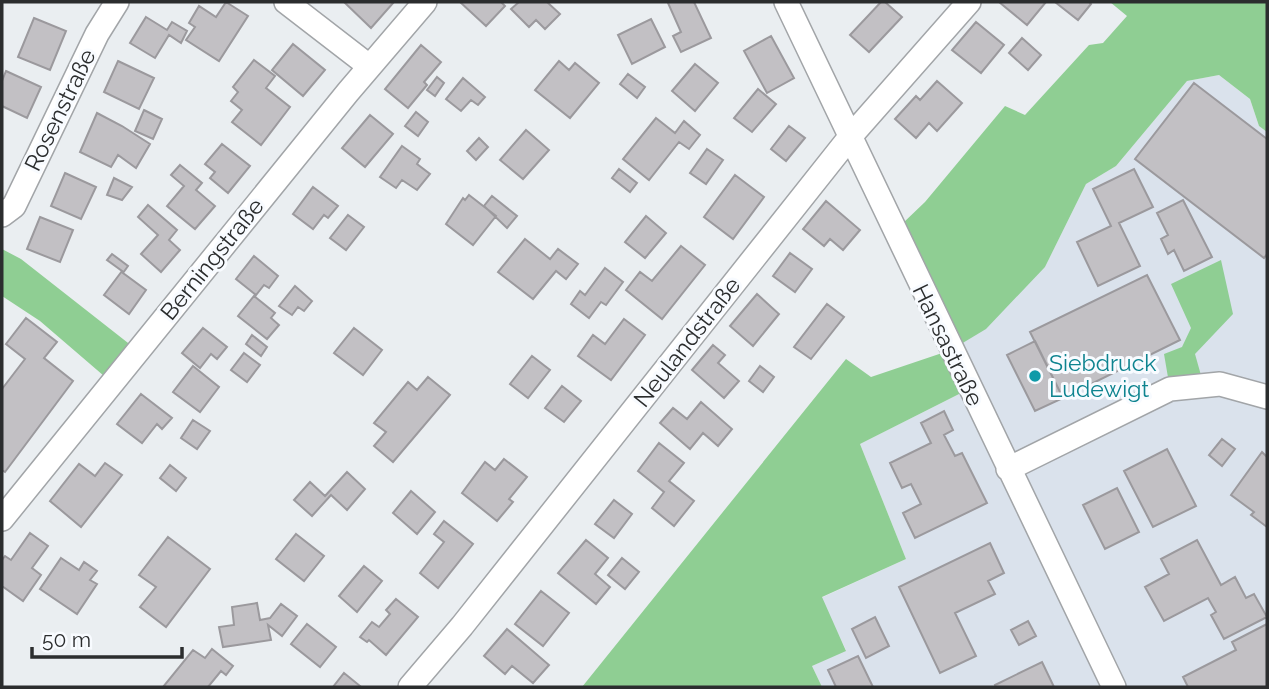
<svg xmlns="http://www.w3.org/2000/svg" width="1269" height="689" font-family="Raleway,sans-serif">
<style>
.built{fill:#dae2ec}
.green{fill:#8fce93}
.building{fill:#c2c0c4;stroke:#9b999d;stroke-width:2}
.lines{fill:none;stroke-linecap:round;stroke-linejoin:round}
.street-casing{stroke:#a2a5a8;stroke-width:26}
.street{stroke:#fff;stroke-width:23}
.culture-dot{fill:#0f9aa8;stroke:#f8fbff;stroke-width:2.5}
.labels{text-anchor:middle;stroke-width:6;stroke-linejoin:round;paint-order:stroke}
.street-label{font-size:23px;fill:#2b2d2e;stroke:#f8fbff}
.culture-label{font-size:23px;fill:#0d838f;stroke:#f8fbff;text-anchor:start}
</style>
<rect width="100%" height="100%" fill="#eaeef1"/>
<path class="built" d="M 1219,75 L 1250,99 L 1259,126 L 1267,132 L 1267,687 L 822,687 L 812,666 L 846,650 L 821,598 L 906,559 L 860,444 L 969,389 L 951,350 L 1045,267 L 1086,184 L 1116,166 L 1187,81 Z"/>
<path class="green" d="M 1110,2 L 1267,2 L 1267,132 L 1259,126 L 1250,99 L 1219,75 L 1187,81 L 1116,166 L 1086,184 L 1045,267 L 986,329 L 951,350 L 969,389 L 860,444 L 906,559 L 822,597 L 846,651 L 812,666 L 822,687 L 582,687 L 846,359 L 871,377 L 951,350 L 902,224 L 925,202 L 1005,106 L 1025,115 L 1089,45 L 1103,43 L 1127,16 Z
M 2,249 L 21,259 L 137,350 L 111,382 L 40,321 L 2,296 Z
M 1221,260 L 1233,314 L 1195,354 L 1204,386 L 1170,389 L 1164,354 L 1182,347 L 1191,328 L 1171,284 Z"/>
<path class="building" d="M 226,2 L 248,16 L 219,61 L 186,40 L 195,27 L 189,23 L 199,6 L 216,17 Z
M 344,2 L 394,2 L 371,28 Z
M 460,2 L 501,2 L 505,6 L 486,26 Z
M 519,2 L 547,2 L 560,14 L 545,29 L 536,20 L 529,27 L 511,9 Z
M 670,2 L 694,2 L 711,38 L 681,52 L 673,36 L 681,32 L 668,3 Z
M 881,2 L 885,2 L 902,17 L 869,52 L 850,35 Z
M 999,2 L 1046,2 L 1027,25 Z
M 1055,2 L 1089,2 L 1091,4 L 1078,20 Z
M 146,17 L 167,30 L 172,22 L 187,31 L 181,43 L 169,35 L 155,58 L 130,43 Z
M 34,18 L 66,31 L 50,70 L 18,57 Z
M 651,19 L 665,47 L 632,64 L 618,35 Z
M 976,22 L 1004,45 L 981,73 L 952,50 Z
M 771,36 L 794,78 L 767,93 L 744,51 Z
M 1022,38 L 1041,55 L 1028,70 L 1009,53 Z
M 293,44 L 325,70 L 303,96 L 272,70 Z
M 421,45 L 441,62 L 424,82 L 427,85 L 408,108 L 385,89 Z
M 254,60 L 275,76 L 266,88 L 290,107 L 261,145 L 232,122 L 242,110 L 231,101 L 238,92 L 233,87 Z
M 118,61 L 154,78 L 139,109 L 104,92 Z
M 559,61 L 569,70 L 575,63 L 599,83 L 570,118 L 535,90 Z
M 695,64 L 718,83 L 695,111 L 672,91 Z
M 6,71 L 41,87 L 27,118 L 2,106 L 2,81 Z
M 628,74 L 645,87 L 637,98 L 620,84 Z
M 437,77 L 444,83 L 435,96 L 427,90 Z
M 463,78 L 485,97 L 478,105 L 471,100 L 461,111 L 446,99 Z
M 937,81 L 962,103 L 937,131 L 929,123 L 916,138 L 895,119 L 916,96 L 920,100 Z
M 1194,83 L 1267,139 L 1267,254 L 1264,258 L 1135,159 Z
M 758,89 L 776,104 L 752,132 L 734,118 Z
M 144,110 L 162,119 L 153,139 L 135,131 Z
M 416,112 L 428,122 L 418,136 L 405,126 Z
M 97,113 L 122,126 L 150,144 L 136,168 L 118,155 L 111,167 L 80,152 Z
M 370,115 L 393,134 L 365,167 L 342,148 Z
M 656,118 L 675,133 L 684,121 L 700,135 L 689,149 L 679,142 L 649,180 L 623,159 Z
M 789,126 L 805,138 L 786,161 L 771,149 Z
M 526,130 L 549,150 L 523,179 L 500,160 Z
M 479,138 L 488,147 L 476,160 L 467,151 Z
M 222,144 L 250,166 L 228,193 L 210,178 L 215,172 L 205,164 Z
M 402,146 L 420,159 L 417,164 L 430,174 L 417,190 L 402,180 L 396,188 L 380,177 Z
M 707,149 L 723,160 L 706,184 L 690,173 Z
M 180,165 L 202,183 L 196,190 L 215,206 L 195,229 L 167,206 L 184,186 L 171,175 Z
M 619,169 L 637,183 L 630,192 L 612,178 Z
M 1134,169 L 1153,207 L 1119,223 L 1140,266 L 1098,286 L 1077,242 L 1111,226 L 1093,189 Z
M 65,173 L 96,187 L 81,219 L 51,206 Z
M 735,175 L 764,197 L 733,239 L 704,217 Z
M 114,178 L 132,187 L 122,200 L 107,195 Z
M 313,187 L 338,206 L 328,218 L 324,215 L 313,229 L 293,214 Z
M 469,195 L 496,216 L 473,245 L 446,224 L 463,198 L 465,200 Z
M 492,196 L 517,216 L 507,228 L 484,206 Z
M 1183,200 L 1212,257 L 1184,271 L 1174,250 L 1168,254 L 1161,239 L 1168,235 L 1157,213 Z
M 826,201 L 860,230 L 843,250 L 830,239 L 824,246 L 803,229 Z
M 148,205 L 177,230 L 169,240 L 180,250 L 161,272 L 141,254 L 158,235 L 138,217 Z
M 348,215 L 364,227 L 346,250 L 330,238 Z
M 646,216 L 666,233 L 645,258 L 625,242 Z
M 40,217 L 73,230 L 60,262 L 27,249 Z
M 525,239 L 550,259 L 558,249 L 578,264 L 566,279 L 556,271 L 533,299 L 498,272 Z
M 681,246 L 705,265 L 662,319 L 626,290 L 640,272 L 652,281 Z
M 790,253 L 812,269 L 795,292 L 773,276 Z
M 112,254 L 128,266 L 123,273 L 146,290 L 129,314 L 104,295 L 122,271 L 107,260 Z
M 254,256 L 278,276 L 269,288 L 264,285 L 256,295 L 236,279 Z
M 605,268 L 623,282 L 606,305 L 601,302 L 589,318 L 571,304 L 580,291 L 585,295 Z
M 1147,275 L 1180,340 L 1063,398 L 1030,332 Z
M 295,286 L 312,301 L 304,311 L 298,307 L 292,315 L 279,306 Z
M 757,294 L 779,314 L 753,346 L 730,326 Z
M 254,296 L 275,313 L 271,318 L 279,325 L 267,339 L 238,316 Z
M 827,304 L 844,317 L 811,359 L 794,347 Z
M 26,318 L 57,342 L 44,358 L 73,381 L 5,472 L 2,470 L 2,389 L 25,359 L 6,344 Z
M 624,319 L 645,335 L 611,380 L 578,356 L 593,335 L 605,344 Z
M 203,328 L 227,347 L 217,359 L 211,354 L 200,368 L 182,353 Z
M 354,328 L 382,350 L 363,375 L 334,353 Z
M 252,335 L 267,347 L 261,356 L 246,344 Z
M 1035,341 L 1063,398 L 1035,411 L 1007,355 Z
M 713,345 L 725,355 L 718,363 L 739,381 L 724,398 L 692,370 Z
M 244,353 L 260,365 L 247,382 L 231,370 Z
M 532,356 L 550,370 L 528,398 L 510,384 Z
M 193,366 L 219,387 L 200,412 L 173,392 Z
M 760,366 L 774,377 L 763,392 L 749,381 Z
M 428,377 L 450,395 L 393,462 L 374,446 L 386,432 L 374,423 L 408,382 L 417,390 Z
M 562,386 L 581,401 L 564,422 L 545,408 Z
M 141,394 L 172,418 L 162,429 L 157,424 L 142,443 L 117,424 Z
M 701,402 L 732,429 L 718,446 L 703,433 L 690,449 L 660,423 L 673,408 L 687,419 Z
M 944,411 L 953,430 L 944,435 L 955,456 L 962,453 L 987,503 L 915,538 L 903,513 L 921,504 L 911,484 L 902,488 L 890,463 L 931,443 L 921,423 Z
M 193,420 L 210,431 L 197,449 L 181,438 Z
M 1222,439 L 1235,449 L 1222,466 L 1209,455 Z
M 659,443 L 684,463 L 669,481 L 694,501 L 674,526 L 652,508 L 664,492 L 638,471 Z
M 1167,449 L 1196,506 L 1153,527 L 1124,471 Z
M 1262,452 L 1267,457 L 1267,527 L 1251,515 L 1254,512 L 1231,495 Z
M 504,459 L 527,477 L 509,499 L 513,502 L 497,521 L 462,493 L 485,462 L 495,470 Z
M 105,463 L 122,475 L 81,527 L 50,501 L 79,464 L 95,476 Z
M 170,465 L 186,478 L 176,491 L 160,478 Z
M 347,472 L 365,489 L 347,510 L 331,495 L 312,516 L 294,500 L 310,482 L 325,496 Z
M 1117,488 L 1139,532 L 1105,549 L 1083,505 Z
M 411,491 L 435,512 L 417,534 L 393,513 Z
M 614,500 L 632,514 L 614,538 L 595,524 Z
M 444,521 L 473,544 L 438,588 L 420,573 L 444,542 L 434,534 Z
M 30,533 L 48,546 L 32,568 L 41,575 L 23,601 L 2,586 L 2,560 L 5,556 L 11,560 Z
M 296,534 L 324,556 L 304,581 L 276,559 Z
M 168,537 L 210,569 L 166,627 L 140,607 L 156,587 L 139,575 Z
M 586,540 L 608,558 L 595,574 L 610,587 L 596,604 L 558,573 Z
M 1197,540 L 1221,585 L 1235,577 L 1246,598 L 1254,594 L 1267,617 L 1224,639 L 1211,615 L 1216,612 L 1208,598 L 1164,621 L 1145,587 L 1169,574 L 1161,559 Z
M 990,543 L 1004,573 L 988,581 L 995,594 L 955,613 L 976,656 L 940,673 L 899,587 Z
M 61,558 L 79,570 L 84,562 L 97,571 L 90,580 L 97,584 L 77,614 L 40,589 Z
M 622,558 L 639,572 L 625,589 L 608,575 Z
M 364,566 L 382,581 L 357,612 L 339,596 Z
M 541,591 L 569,613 L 543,646 L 515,624 Z
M 396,599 L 418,617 L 386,655 L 369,640 L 367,642 L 360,637 L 372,622 L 379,627 L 390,614 L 386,610 Z
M 257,603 L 260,620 L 270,618 L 281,604 L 297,616 L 282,636 L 268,625 L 271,640 L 223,647 L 219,627 L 234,625 L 232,607 Z
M 875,617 L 889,646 L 866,658 L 852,629 Z
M 1028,621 L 1036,636 L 1019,645 L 1011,630 Z
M 307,624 L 336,647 L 320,667 L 291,644 Z
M 1267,624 L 1267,687 L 1188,687 L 1183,677 L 1236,650 L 1232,642 Z
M 507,629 L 549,665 L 533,683 L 512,666 L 505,674 L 484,656 Z
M 212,649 L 233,666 L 226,675 L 221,671 L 208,687 L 163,687 L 193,650 L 205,658 Z
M 858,656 L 873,687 L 836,687 L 828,670 Z
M 1042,662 L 1054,687 L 996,687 L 995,685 Z
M 344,673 L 360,686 L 359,687 L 333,687 Z"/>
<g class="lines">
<g class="street-casing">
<path id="street" d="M 286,2 L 369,66
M 786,2 L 1114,687
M 2,215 L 14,206 L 97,34 L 117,2
M 1008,469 L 1170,389 L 1220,384 L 1267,397
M 2,519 L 348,92 L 425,2
M 410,687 L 462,626 L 850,137 L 969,2"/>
</g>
<use href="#street" class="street"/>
</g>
<circle class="culture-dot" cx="1035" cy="376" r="7"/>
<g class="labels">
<g class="street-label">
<text transform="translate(60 110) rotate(-64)" y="8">Rosenstraße</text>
<text transform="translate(212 259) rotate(-51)" y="8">Berningstraße</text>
<text transform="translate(687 342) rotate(-52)" y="8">Neulandstraße</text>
<text transform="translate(948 345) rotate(64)" y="8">Hansastraße</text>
</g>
<g class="culture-label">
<text x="1049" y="371">Siebdruck<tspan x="1049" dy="26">Ludewigt</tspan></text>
</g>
</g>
<rect width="1269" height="689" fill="none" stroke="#2b2d2e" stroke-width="7"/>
<path d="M32 647v10h150v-10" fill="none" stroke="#2b2d2e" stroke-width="3.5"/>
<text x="42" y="647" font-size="21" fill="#2b2d2e" stroke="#f8fbff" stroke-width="5" paint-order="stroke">50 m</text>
</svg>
